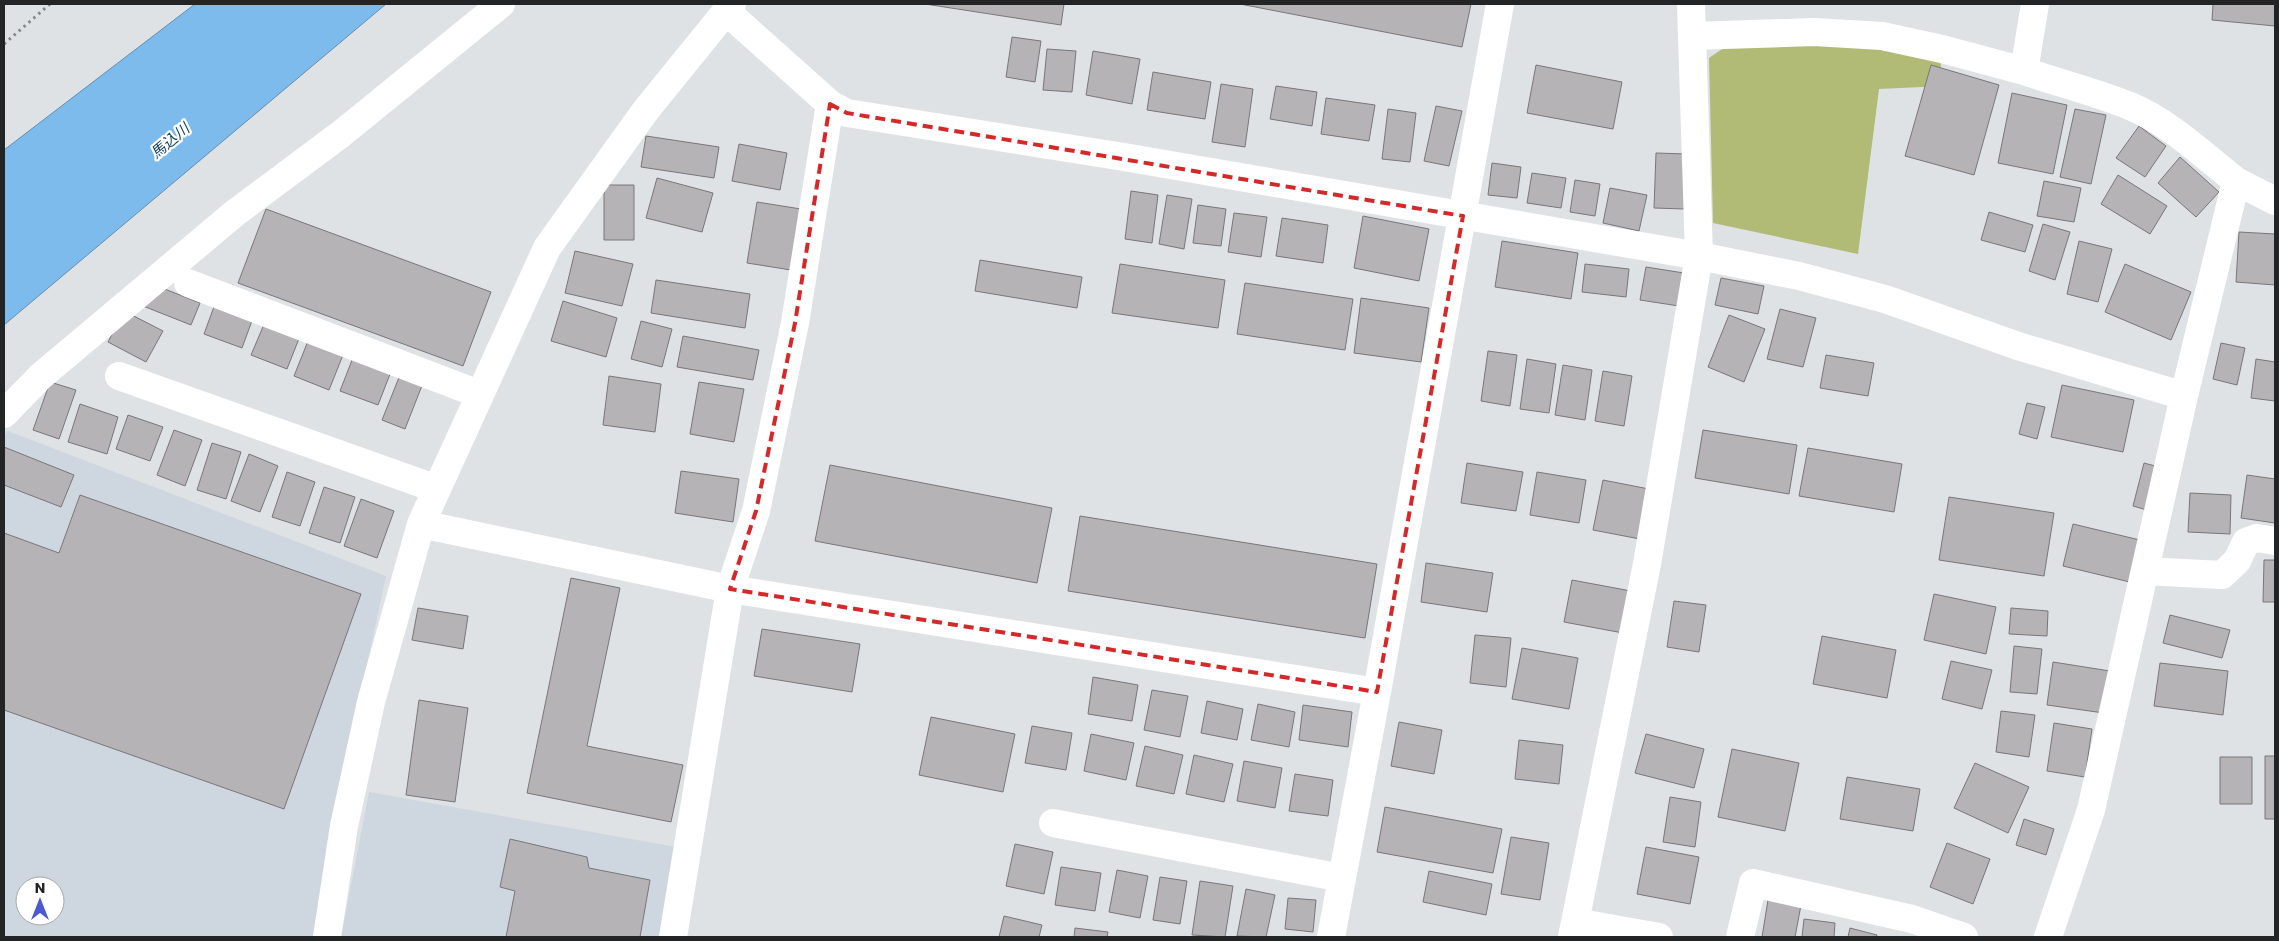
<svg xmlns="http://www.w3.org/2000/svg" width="2279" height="941" font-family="Poppins,'Noto Sans JP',sans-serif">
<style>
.built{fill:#ced7e0;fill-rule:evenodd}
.green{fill:#b1bb75}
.water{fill:#7dbbec;stroke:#628eb0}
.building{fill:#b6b3b6;stroke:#797679}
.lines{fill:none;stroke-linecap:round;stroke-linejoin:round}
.path{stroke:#85888a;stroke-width:3;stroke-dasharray:2.5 4;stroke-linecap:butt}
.minor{stroke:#fff;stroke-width:28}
.marked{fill:none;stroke:#d62828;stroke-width:4;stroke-dasharray:10 6;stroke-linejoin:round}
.labels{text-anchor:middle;stroke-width:4.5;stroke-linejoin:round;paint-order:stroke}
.water-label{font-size:15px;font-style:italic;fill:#154364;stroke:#fff}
</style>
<rect width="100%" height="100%" fill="#dee2e5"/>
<path class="built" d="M 8,431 L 386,576 L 338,800 L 313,937 L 4,937 L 4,436 ZM 25,886 L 55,886 L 55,916 L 25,916 Z
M 369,792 L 676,847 L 661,937 L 341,937 Z"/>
<path class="green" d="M 1877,44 L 1940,58 L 1943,86 L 1879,89 L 1858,254 L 1713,223 L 1709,58 L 1725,47 Z"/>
<path class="water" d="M 195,4 L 386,4 L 4,325 L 4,150 Z"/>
<path class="building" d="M 925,4 L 1064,4 L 1061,25 Z
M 1240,4 L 1471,4 L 1462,47 Z
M 2213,4 L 2275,4 L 2275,26 L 2212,20 Z
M 1012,37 L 1041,41 L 1035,82 L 1006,77 Z
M 1047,49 L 1076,51 L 1072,92 L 1043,90 Z
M 1093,51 L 1140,59 L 1132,104 L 1086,95 Z
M 1536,65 L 1622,82 L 1613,129 L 1527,113 Z
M 1931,65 L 1999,85 L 1974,175 L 1905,156 Z
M 1153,72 L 1211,82 L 1205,119 L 1147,110 Z
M 1221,84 L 1253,89 L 1245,147 L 1212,142 Z
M 1276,86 L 1317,92 L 1312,126 L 1270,119 Z
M 2012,93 L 2067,105 L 2053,174 L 1998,163 Z
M 1326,98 L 1375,105 L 1369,141 L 1321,134 Z
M 1436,106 L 1462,111 L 1449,166 L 1424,161 Z
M 1388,109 L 1416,113 L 1410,162 L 1382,159 Z
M 2075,109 L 2106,115 L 2091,184 L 2060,177 Z
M 2139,126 L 2166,146 L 2145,177 L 2116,158 Z
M 646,136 L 719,147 L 714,178 L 641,167 Z
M 739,144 L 787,153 L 780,190 L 732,181 Z
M 1656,153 L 1687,154 L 1685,209 L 1654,208 Z
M 2180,157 L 2219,192 L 2196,217 L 2158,183 Z
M 1492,163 L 1521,167 L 1517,198 L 1488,195 Z
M 1532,173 L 1566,178 L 1561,208 L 1527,203 Z
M 2118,175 L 2167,206 L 2150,234 L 2101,204 Z
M 657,178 L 713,193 L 702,232 L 646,218 Z
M 1575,180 L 1600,184 L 1595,216 L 1570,212 Z
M 2044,181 L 2081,188 L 2074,222 L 2037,216 Z
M 604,185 L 634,185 L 634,240 L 604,240 Z
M 1610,188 L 1647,195 L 1639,231 L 1603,223 Z
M 1131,191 L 1158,195 L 1152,243 L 1125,239 Z
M 1167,195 L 1192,199 L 1184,249 L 1159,244 Z
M 757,202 L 801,209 L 791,270 L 747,263 Z
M 1198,205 L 1226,209 L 1221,246 L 1193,243 Z
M 266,209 L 491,292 L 463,366 L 238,283 Z
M 1989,212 L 2033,225 L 2025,252 L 1981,240 Z
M 1234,213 L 1267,217 L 1261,257 L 1228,252 Z
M 1363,216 L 1429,229 L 1419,281 L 1354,268 Z
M 1282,218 L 1328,225 L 1323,263 L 1276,256 Z
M 2043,224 L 2070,232 L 2055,280 L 2029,271 Z
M 2239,232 L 2275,234 L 2275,285 L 2236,282 Z
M 1502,241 L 1578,253 L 1571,299 L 1495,287 Z
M 2079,241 L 2112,249 L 2098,302 L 2067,294 Z
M 575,251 L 633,264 L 622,306 L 565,293 Z
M 980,260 L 1082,277 L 1077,308 L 975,291 Z
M 1120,264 L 1225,280 L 1218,328 L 1112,313 Z
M 1585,264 L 1629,269 L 1626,297 L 1582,292 Z
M 2125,264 L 2191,292 L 2171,340 L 2105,312 Z
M 1646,267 L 1684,273 L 1679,306 L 1640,300 Z
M 1721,278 L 1764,286 L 1758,314 L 1715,305 Z
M 656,280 L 750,294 L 745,328 L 651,313 Z
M 1245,283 L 1353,299 L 1345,350 L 1237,334 Z
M 152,284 L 200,303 L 191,325 L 143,306 Z
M 1361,298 L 1429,308 L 1421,362 L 1354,353 Z
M 563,301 L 617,318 L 606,357 L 551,341 Z
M 215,304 L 253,318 L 242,348 L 204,334 Z
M 1780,309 L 1816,318 L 1803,367 L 1767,359 Z
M 124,311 L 163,331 L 146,362 L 108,342 Z
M 1729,315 L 1765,329 L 1744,382 L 1708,367 Z
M 641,321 L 672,329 L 662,367 L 631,359 Z
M 265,322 L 300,336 L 287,369 L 251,355 Z
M 683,336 L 759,350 L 753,380 L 677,367 Z
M 308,341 L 343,355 L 329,390 L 294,376 Z
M 2221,343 L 2245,348 L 2237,385 L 2213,379 Z
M 1488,351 L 1517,355 L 1510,406 L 1481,401 Z
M 354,355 L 392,369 L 378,405 L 340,391 Z
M 1826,355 L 1874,363 L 1868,396 L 1820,388 Z
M 1527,359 L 1556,364 L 1549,413 L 1520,409 Z
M 2256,359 L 2275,362 L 2275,401 L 2251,398 Z
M 1563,365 L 1592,370 L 1585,420 L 1555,415 Z
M 1603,371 L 1632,376 L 1624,426 L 1595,421 Z
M 400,375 L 423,383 L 405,429 L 382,420 Z
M 609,376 L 661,384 L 655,432 L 603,425 Z
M 50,382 L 76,390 L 59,439 L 33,430 Z
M 699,382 L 744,389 L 734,442 L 690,434 Z
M 2062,385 L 2134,400 L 2123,452 L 2051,437 Z
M 2027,403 L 2045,407 L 2037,439 L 2019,434 Z
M 80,404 L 118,417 L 107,454 L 68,442 Z
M 128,415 L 163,427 L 150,461 L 116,449 Z
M 174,430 L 202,440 L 185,486 L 157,475 Z
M 1703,430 L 1797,445 L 1789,494 L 1695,478 Z
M 212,443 L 241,452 L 226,499 L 197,490 Z
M 4,447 L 74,475 L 61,507 L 4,485 Z
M 1808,448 L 1902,464 L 1894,512 L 1799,496 Z
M 249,454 L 278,466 L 260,512 L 231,501 Z
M 1467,463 L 1523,472 L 1516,511 L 1461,503 Z
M 2144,463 L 2159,467 L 2147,510 L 2133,506 Z
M 830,465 L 1052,508 L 1037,583 L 815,541 Z
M 681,471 L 739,479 L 733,522 L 675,513 Z
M 287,472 L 315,482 L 300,526 L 272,517 Z
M 1537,472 L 1586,480 L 1579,523 L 1530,515 Z
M 2247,475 L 2275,479 L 2275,523 L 2241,518 Z
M 1603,480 L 1649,489 L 1640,539 L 1593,530 Z
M 324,487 L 355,497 L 340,543 L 309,533 Z
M 2190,493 L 2231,495 L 2230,534 L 2188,532 Z
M 80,495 L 361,594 L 284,809 L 4,710 L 4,533 L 59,553 Z
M 1949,497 L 2054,513 L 2044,576 L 1939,560 Z
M 361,499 L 394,511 L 377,558 L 344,546 Z
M 1080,516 L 1377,564 L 1365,638 L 1068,591 Z
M 2073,524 L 2144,541 L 2134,583 L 2063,566 Z
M 2264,560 L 2275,560 L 2275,602 L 2263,602 Z
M 1426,563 L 1493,573 L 1487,612 L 1421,602 Z
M 571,578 L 620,588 L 587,746 L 683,765 L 671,822 L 527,793 Z
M 1572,580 L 1631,591 L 1623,633 L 1564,622 Z
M 1934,594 L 1996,607 L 1986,654 L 1924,640 Z
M 1674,601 L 1706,605 L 1699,652 L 1667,647 Z
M 418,608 L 468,616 L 463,649 L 412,640 Z
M 2011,608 L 2048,611 L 2047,636 L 2009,634 Z
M 2170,615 L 2230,630 L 2222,658 L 2163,643 Z
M 762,629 L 860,644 L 852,692 L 754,676 Z
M 1475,635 L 1511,638 L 1506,687 L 1470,683 Z
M 1822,636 L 1896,650 L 1887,698 L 1813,684 Z
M 2014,646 L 2042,649 L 2037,694 L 2010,692 Z
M 1522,648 L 1578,658 L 1569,709 L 1512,699 Z
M 1951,661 L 1992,670 L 1982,709 L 1942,699 Z
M 2053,662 L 2110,671 L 2104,713 L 2047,705 Z
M 2160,663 L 2228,671 L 2223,715 L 2154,706 Z
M 1093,677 L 1138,685 L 1132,721 L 1088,714 Z
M 1152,690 L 1188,696 L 1180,737 L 1144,730 Z
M 419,700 L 468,708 L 455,802 L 406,795 Z
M 1207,701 L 1243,709 L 1237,740 L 1201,733 Z
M 1258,704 L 1295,712 L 1289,747 L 1251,740 Z
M 1303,705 L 1352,712 L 1348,747 L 1299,740 Z
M 2001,711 L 2035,715 L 2029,757 L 1996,752 Z
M 931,717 L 1015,734 L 1003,792 L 919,775 Z
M 1399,722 L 1442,730 L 1434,774 L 1391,766 Z
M 2054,723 L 2092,729 L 2085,777 L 2047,771 Z
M 1032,726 L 1072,733 L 1066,770 L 1025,763 Z
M 1091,734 L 1134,743 L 1126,780 L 1084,771 Z
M 1646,734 L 1704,749 L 1694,788 L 1635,773 Z
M 1519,740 L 1563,745 L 1559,784 L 1515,779 Z
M 1145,746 L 1183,755 L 1174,794 L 1136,786 Z
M 1732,749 L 1799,763 L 1785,831 L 1718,817 Z
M 1194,755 L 1233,764 L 1224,802 L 1186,794 Z
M 2265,756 L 2275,756 L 2275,819 L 2265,819 Z
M 2220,757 L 2252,757 L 2252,804 L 2220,804 Z
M 1244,761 L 1282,768 L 1275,808 L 1237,801 Z
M 1975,763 L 2029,787 L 2008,833 L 1954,808 Z
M 1295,774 L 1333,780 L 1328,816 L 1289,811 Z
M 1847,777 L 1920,789 L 1913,831 L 1840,819 Z
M 1670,797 L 1701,802 L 1695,847 L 1663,842 Z
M 1385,807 L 1502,829 L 1493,873 L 1377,852 Z
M 2024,819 L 2054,829 L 2046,855 L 2016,845 Z
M 1511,837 L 1549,843 L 1540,900 L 1501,894 Z
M 510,839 L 587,857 L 589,868 L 650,880 L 640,937 L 506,937 L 515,891 L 500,887 Z
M 1947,843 L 1990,859 L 1973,904 L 1930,887 Z
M 1015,844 L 1053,852 L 1044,894 L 1006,886 Z
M 1646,847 L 1699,857 L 1690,904 L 1637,894 Z
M 1061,867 L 1101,873 L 1095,911 L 1055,905 Z
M 1117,870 L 1148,876 L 1140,918 L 1109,912 Z
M 1429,871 L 1492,884 L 1486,915 L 1423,902 Z
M 1160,877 L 1187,881 L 1180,924 L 1153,920 Z
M 1200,881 L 1233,886 L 1225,937 L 1192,935 Z
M 1246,889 L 1275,895 L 1266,937 L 1237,936 Z
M 1288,898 L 1316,900 L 1313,932 L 1285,929 Z
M 1768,900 L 1801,905 L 1795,937 L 1762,937 Z
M 1004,916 L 1042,925 L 1039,937 L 999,937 Z
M 1804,919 L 1835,923 L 1834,937 L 1802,937 Z
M 1075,928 L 1108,932 L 1107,937 L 1074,937 Z
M 1850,928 L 1877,935 L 1876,937 L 1848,937 Z"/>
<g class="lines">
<path class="path" d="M 4,44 L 50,4"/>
<path class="minor" d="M 2035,4 L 2024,71 C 2059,83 2096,92 2130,106 C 2169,122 2203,155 2236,181
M 726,11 L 830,104 L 847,113 L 1124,157 L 1699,256 L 1799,276 L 1885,299 L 2018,346 L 2184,396 L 2236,181 L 2275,201
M 1693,36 L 1814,32 L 1882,36 L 1942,49 L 2024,71
M 188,283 L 479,394
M 119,376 L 437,489
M 4,414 L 41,376 L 235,213 L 341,134 L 501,4
M 421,524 L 730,589 L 1377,692
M 2145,571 L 2222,575 L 2237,561 L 2246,542 L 2257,538 L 2275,541
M 1053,823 L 1342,878
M 1575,922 L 1659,937
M 327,937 L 344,826 L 371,702 L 421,524 L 547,248 L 646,110 L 732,4
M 673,937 L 730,589 L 756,511 L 795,323 L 830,104
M 1331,937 L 1377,692 L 1500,4
M 1572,937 L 1647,564 L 1699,256 L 1691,4
M 1740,937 L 1753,883 L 1912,919 L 1964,937
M 2048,937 L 2091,810 L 2184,396"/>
</g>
<path class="marked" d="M 830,104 L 847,113 L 1463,216 L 1377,692 L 730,589 L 756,511 L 795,323 Z"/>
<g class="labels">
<g class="water-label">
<text transform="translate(170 141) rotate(-40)" y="5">馬込川</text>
</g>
</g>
<rect width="2279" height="941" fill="none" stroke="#222425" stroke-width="10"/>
<g transform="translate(40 901)"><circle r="24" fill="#ffffff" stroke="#a7a7a8"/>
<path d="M0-4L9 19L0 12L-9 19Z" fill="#4c5acf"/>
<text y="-8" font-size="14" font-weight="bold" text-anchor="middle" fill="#222425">N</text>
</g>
</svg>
